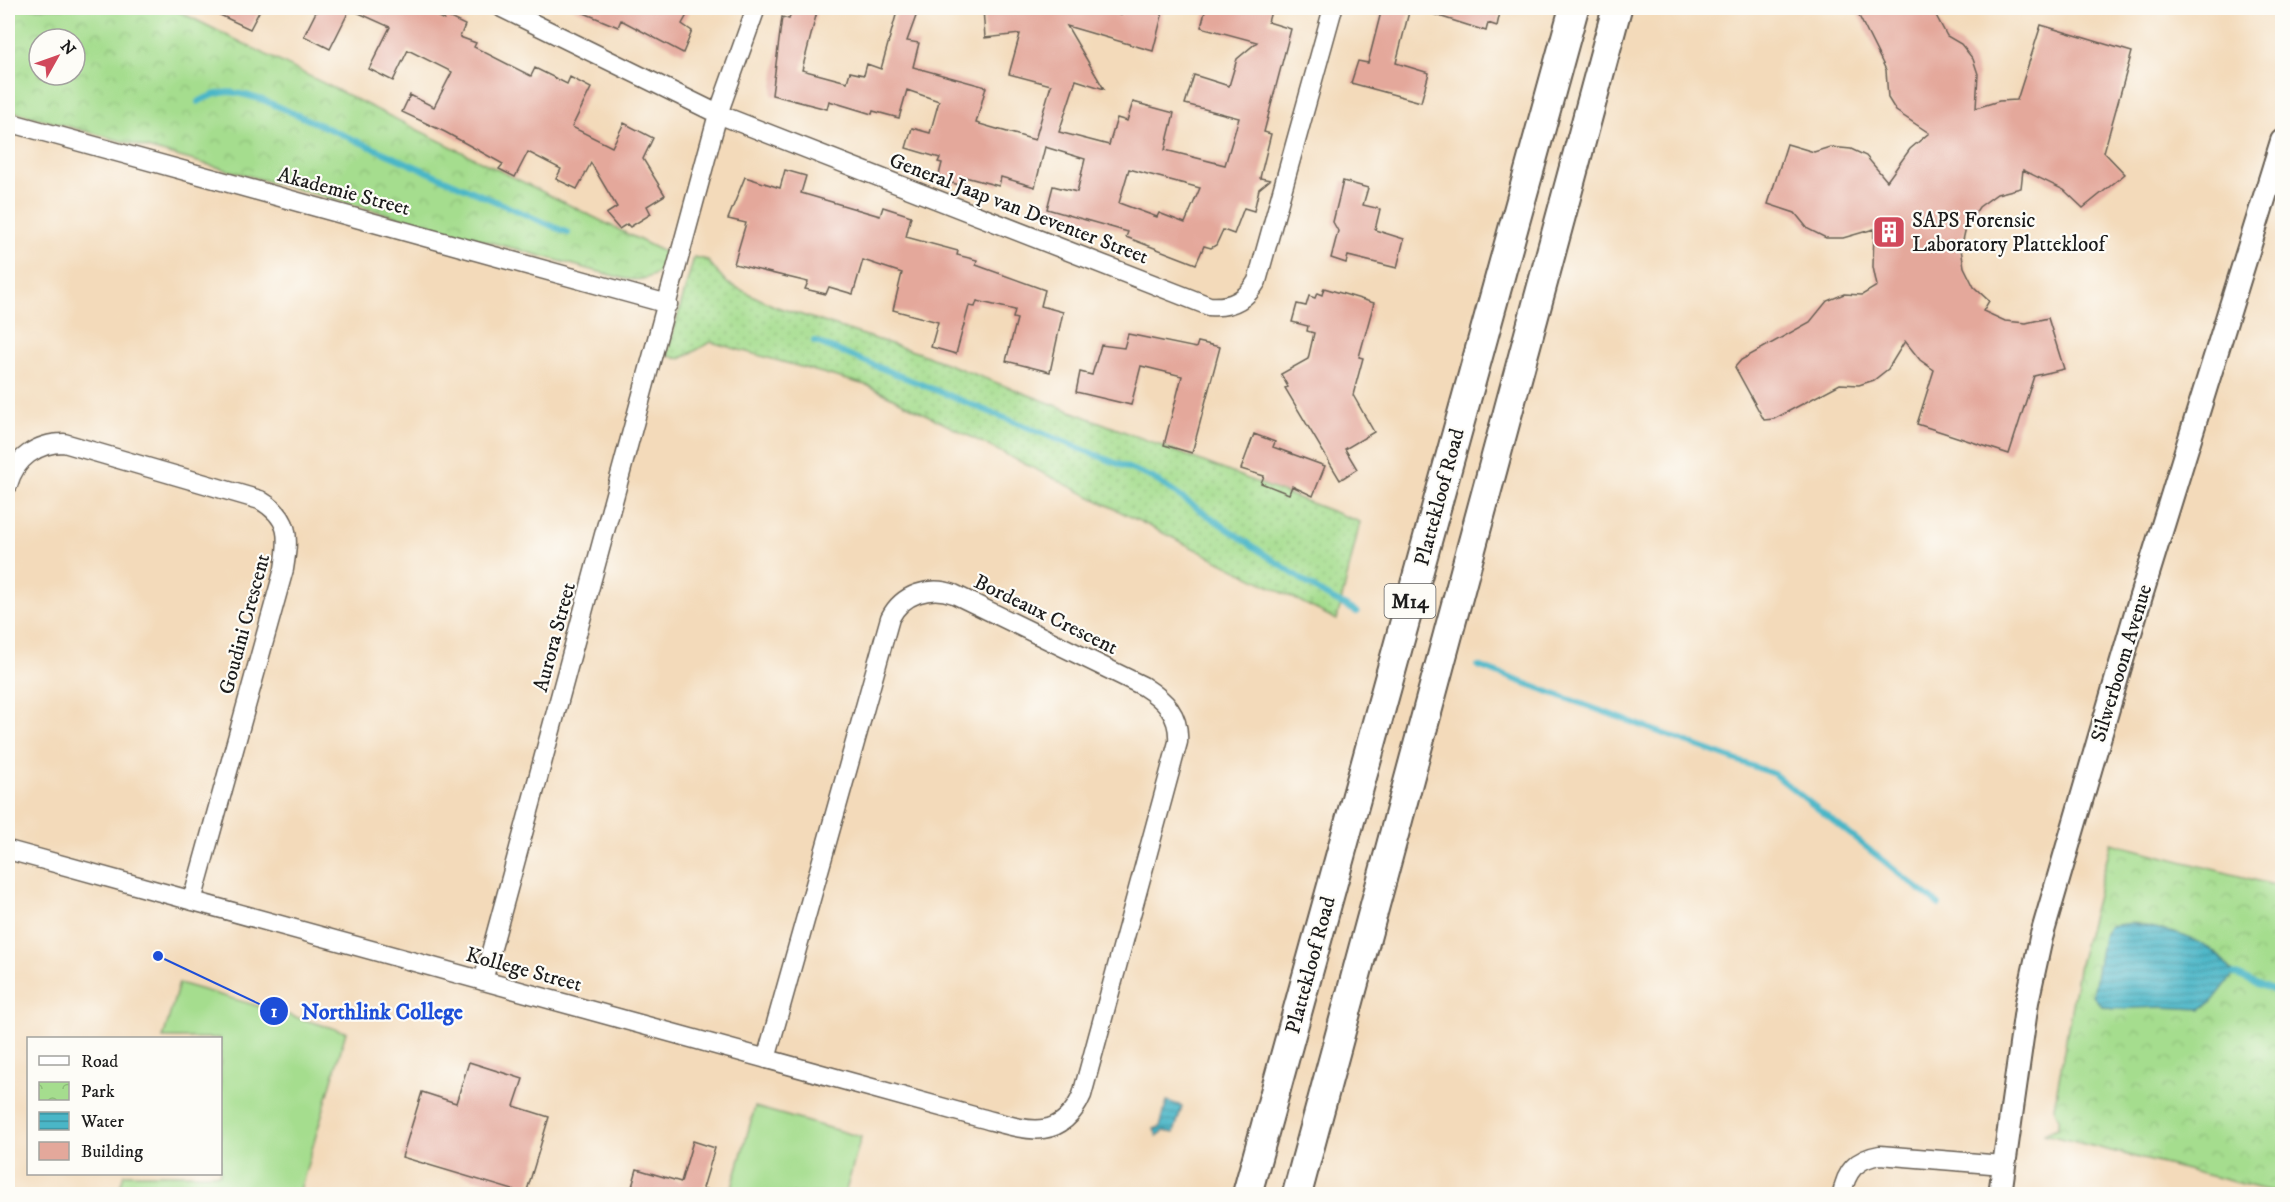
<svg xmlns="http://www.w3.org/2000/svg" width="2290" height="1202" font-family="'IM FELL DW Pica',serif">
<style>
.grass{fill:url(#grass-dots);stroke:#607c55;stroke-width:1.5}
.park{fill:url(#park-crowns);stroke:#607c55;stroke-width:1.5;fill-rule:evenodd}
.pitch{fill:#a5dd8e;stroke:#607c55;stroke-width:1.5}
.water{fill:url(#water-rules);stroke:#336972;stroke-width:1.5}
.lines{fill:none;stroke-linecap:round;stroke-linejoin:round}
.stream{stroke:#4ab6c7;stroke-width:6}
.building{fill:#e4a89b;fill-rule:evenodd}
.minor-casing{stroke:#675e53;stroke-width:21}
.tertiary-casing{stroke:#675e53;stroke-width:26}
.primary-casing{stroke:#675e53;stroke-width:32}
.minor{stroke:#fff;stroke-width:18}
.tertiary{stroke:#fff;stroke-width:22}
.primary{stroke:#fff;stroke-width:28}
.labels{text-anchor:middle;stroke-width:4.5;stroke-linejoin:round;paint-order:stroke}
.shield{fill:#fdfcf7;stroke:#605f5e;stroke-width:1.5}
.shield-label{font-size:20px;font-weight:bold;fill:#1c1c1c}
.street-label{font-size:21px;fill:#1c1c1c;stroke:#fdfcf7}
.poi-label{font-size:21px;fill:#1c1c1c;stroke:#fdfcf7;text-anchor:start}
.leader{fill:none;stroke:#1d4ed8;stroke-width:2}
.callout-dot{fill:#1d4ed8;stroke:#fdfcf7;stroke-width:2}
.mark-label{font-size:18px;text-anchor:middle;font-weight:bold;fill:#fff}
.callout-label{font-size:22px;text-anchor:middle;font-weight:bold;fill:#1d4ed8;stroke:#fdfcf7;stroke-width:4.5;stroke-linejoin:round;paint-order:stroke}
</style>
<defs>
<pattern id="grass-dots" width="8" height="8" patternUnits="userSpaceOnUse" patternTransform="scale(1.5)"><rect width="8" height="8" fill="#a5dd8e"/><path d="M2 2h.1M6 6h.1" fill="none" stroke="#8dbd7a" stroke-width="1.8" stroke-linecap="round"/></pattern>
<pattern id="park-crowns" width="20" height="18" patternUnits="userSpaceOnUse" patternTransform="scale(1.5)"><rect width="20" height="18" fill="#a5dd8e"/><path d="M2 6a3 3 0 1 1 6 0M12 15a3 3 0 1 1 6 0" fill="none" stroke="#8dbd7a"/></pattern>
<pattern id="water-rules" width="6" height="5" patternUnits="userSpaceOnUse" patternTransform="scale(1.5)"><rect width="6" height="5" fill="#4ab6c7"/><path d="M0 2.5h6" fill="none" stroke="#3d93a1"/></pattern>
</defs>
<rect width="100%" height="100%" fill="#fdfcf7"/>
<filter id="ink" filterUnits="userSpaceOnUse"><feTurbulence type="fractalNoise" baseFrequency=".0167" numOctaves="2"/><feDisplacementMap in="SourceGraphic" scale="12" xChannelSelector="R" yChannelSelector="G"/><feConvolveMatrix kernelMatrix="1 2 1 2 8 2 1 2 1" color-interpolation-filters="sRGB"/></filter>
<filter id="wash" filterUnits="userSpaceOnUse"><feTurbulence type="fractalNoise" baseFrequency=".008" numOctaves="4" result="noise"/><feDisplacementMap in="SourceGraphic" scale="24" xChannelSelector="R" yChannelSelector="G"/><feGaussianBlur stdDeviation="1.35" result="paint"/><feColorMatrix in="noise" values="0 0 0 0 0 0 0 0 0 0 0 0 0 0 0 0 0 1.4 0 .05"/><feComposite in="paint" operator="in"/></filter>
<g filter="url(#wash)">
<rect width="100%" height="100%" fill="#f3daba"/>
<path class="grass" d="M 694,257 L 707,260 L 727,283 L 774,306 L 919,353 L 1360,522 L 1337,620 L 869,386 L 711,342 L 680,359 L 667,355 Z"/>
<path class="park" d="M 8,8 L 172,8 L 670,255 C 665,275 643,282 625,279 L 8,110 ZM 39,39 L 75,39 L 75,75 L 39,75 Z
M 2111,843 L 2282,887 L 2282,1194 L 2044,1134 L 2057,1128 L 2059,1119 L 2054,1108 L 2079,964 Z"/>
<path class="pitch" d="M 179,983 L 346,1032 L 299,1194 L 118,1194 L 124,1174 L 220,1174 L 220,1038 L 163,1038 Z
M 755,1107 L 861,1137 L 845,1194 L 730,1194 Z"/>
<path class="water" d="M 2132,923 C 2172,932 2210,937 2234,974 L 2212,1002 L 2201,1009 L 2161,1007 L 2112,1009 L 2102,1006 L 2093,996 L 2103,936 L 2110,926 Z
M 1167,1101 L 1182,1106 L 1174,1133 L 1164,1131 L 1157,1136 L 1154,1129 L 1160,1127 Z"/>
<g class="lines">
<path class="stream" d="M 198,102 C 225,87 235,92 263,100 L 568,233
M 814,341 L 1153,478 L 1323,594 L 1357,612
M 1478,666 L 1774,774 L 1939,905
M 2234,974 L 2282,994"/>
</g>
<g id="blocks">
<path class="building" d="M 205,8 L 261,8 L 250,29 Z
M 318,8 L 421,8 L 444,20 L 446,16 L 465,25 L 460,37 L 476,43 L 474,47 L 531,76 L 535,68 L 567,84 L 570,77 L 591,88 L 572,127 L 612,147 L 624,123 L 653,138 L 643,159 L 665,195 L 647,206 L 651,214 L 630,227 L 627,224 L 619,229 L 606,214 L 617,207 L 591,163 L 577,189 L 556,179 L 561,169 L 528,152 L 515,177 L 499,169 L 503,164 L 445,132 L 402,112 L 410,95 L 434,107 L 452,72 L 408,50 L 393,81 L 369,69 L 390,27 L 350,9 L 330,49 L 304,36 Z
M 572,8 L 691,8 L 682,24 L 692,31 L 683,53 L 621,20 L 618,27 Z
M 792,8 L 818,8 L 802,70 L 847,82 L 850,72 L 864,75 L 867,64 L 881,69 L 898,8 L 919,8 L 907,41 L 919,43 L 913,67 L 986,87 L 976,123 L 1035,140 L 1051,85 L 1009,74 L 1020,34 L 985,38 L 983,8 L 1094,8 L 1121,15 L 1123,8 L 1164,8 L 1153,51 L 1067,26 L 1104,89 L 1076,80 L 1059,132 L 1109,145 L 1117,118 L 1127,121 L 1133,102 L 1174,113 L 1165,150 L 1225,165 L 1239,118 L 1185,104 L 1194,75 L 1229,86 L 1237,59 L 1257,42 L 1201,27 L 1206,8 L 1272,8 L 1268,22 L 1291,29 L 1264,132 L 1271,134 L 1260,178 L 1270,180 L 1259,189 L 1254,211 L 1244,208 L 1234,234 L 1223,230 L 1216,245 L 1211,248 L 1204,246 L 1196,264 L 1126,237 L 1128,232 L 1047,209 L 1053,186 L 1077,192 L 1085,159 L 1045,147 L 1035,187 L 1001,177 L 999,186 L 965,177 L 963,186 L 938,179 L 942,163 L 938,162 L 940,158 L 906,148 L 912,128 L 930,133 L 939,101 L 907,90 L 899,118 L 873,111 L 872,114 L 829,101 L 827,109 L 772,95 L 782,17 L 789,19 ZM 1129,169 L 1200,188 L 1185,223 L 1159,213 L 1157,217 L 1119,203 Z
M 1382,8 L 1410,8 L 1396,63 L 1429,73 L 1421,102 L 1351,83 L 1358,61 L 1368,63 Z
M 1424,8 L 1501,8 L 1497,26 L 1488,23 L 1486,31 L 1423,11 Z
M 1855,8 L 1932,8 L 1947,36 L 1961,44 L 1973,59 L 1978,74 L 1976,108 L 1999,101 L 2017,100 L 2041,25 L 2132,52 L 2104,152 L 2125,174 L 2083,208 L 2064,190 L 2023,170 L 2021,188 L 1997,194 L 1979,207 L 1966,227 L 1961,249 L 1964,267 L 1974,287 L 1989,301 L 1983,311 L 2005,321 L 2026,323 L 2048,318 L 2064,369 L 2034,376 L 2009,454 L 1917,424 L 1934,370 L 1920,360 L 1905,341 L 1888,369 L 1874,380 L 1859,385 L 1840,384 L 1774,419 L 1764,420 L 1735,367 L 1741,360 L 1810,322 L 1827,301 L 1844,294 L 1862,295 L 1877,286 L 1873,267 L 1874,229 L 1843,238 L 1826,238 L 1808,229 L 1795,213 L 1768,204 L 1787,144 L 1814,152 L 1830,147 L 1851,149 L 1866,156 L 1887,181 L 1910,149 L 1929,133 L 1896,111 L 1888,98 L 1886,70 Z
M 785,170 L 806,176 L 801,193 L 880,216 L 883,207 L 911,216 L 906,237 L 958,251 L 957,255 L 977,260 L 976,265 L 1045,290 L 1041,306 L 1063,312 L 1050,372 L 1006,361 L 1017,319 L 1013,318 L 1015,310 L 977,301 L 975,307 L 969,306 L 956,354 L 931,347 L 938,322 L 893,310 L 902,273 L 863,260 L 853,294 L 829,287 L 826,294 L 805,289 L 808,282 L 734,264 L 746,223 L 728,219 L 745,177 L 780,188 Z
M 1343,181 L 1368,188 L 1363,205 L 1380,209 L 1375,230 L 1404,239 L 1397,268 L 1348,256 L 1346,263 L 1331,258 L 1338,231 L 1333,222 Z
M 1324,288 L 1374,303 L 1359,357 L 1363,358 L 1353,395 L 1374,432 L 1345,449 L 1357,469 L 1340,480 L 1285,388 L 1288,387 L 1281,374 L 1308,359 L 1314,333 L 1307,331 L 1308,326 L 1292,322 L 1297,304 L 1306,306 L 1309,296 L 1315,298 L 1317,293 L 1322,295 Z
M 1128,334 L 1196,348 L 1198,342 L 1220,347 L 1192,453 L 1164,445 L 1182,376 L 1141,366 L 1131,405 L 1076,392 L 1080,372 L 1092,375 L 1101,345 L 1124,348 Z
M 1254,434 L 1275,442 L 1273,447 L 1325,466 L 1313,496 L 1292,486 L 1289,494 L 1261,483 L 1264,476 L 1241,469 Z
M 469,1062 L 523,1079 L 514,1106 L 549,1117 L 526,1194 L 402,1157 L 422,1092 L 456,1103 Z
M 693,1141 L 715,1148 L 703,1188 L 708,1190 L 707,1194 L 630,1194 L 637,1169 L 681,1182 Z"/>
</g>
</g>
<g filter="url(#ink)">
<use href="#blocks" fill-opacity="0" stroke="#675e53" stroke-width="1.5"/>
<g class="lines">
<g class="minor-casing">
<path id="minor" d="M 502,8 L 718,114 L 1209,306 C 1231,308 1246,300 1257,281 L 1333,8
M 8,122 L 668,304
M 8,485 C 15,458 37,443 64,443 L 260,500 C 291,518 289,537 284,569 L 192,901
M 8,850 L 981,1118 C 1023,1129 1060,1145 1082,1095 L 1178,742 C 1180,715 1165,700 1143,686 L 954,594 C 930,585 902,594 890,618 L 766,1059
M 483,981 L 718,114 L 756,8
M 1842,1194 C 1846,1171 1856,1159 1880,1155 L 2003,1165"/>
</g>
<g class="tertiary-casing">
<path id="tertiary" d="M 2000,1194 L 2027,1002 L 2041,938 L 2137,609 L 2282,141"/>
</g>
<g class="primary-casing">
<path id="primary" d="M 1247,1194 L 1574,8
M 1297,1194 L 1617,8"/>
</g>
<use href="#minor" class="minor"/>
<use href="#tertiary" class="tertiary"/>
<use href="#primary" class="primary"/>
</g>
</g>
<defs>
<g id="building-square" transform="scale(1.725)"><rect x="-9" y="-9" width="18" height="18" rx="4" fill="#d1495b" stroke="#fdfcf7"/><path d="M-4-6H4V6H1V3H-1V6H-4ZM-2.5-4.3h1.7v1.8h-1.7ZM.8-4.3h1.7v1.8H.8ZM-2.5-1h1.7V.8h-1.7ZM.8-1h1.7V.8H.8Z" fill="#fff"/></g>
</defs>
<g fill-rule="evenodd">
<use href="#building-square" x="1889" y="232"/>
</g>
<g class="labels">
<rect class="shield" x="1384.5" y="584" width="51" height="34" rx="4.5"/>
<g class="shield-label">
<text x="1410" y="608">M14</text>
</g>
<g class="street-label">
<text transform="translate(344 191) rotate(15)" y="7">Akademie Street</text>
<text transform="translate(1019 208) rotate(21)" y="7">General Jaap van Deventer Street</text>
<text transform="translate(1439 497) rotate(-75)" y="7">Plattekloof Road</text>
<text transform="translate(1046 614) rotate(26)" y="7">Bordeaux Crescent</text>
<text transform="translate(244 624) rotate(-75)" y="7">Goudini Crescent</text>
<text transform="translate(554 637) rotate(-75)" y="7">Aurora Street</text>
<text transform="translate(2121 663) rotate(-73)" y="7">Silwerboom Avenue</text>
<text transform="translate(1310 965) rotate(-75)" y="7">Plattekloof Road</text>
<text transform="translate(524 969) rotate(15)" y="7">Kollege Street</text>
</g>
<g class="poi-label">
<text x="1912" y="227">SAPS Forensic<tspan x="1912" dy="24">Laboratory Plattekloof</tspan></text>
</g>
</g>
<path class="leader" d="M158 956L274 1011"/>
<g class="callout-dot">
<circle cx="158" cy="956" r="6"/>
<circle cx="274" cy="1011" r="15"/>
</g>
<g class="mark-label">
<text x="274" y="1017">1</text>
</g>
<g class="callout-label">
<text x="382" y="1019">Northlink College</text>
</g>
<rect width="2290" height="1202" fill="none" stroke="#fdfcf7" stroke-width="30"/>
<rect x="27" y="1037" width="195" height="138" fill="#fdfcf7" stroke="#a3a29f" stroke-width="1.5"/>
<rect x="39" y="1056" width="30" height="9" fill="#ffffff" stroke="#a3a29f" stroke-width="1.5"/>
<text x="81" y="1067" font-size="18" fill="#1c1c1c">Road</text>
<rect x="39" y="1082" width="30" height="18" fill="url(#park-crowns)" stroke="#a3a29f" stroke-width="1.5"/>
<text x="81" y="1097" font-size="18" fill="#1c1c1c">Park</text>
<rect x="39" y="1112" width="30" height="18" fill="url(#water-rules)" stroke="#a3a29f" stroke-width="1.5"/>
<text x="81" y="1127" font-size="18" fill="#1c1c1c">Water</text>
<rect x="39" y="1142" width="30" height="18" fill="#e4a89b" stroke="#a3a29f" stroke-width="1.5"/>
<text x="81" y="1157" font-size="18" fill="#1c1c1c">Building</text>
<g transform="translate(57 57) rotate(50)"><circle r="28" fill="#fdfcf7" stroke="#a3a29f" stroke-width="1.5"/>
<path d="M0-4.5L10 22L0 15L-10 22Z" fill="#d1495b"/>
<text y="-9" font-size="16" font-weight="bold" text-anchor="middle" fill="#1c1c1c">N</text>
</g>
</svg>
